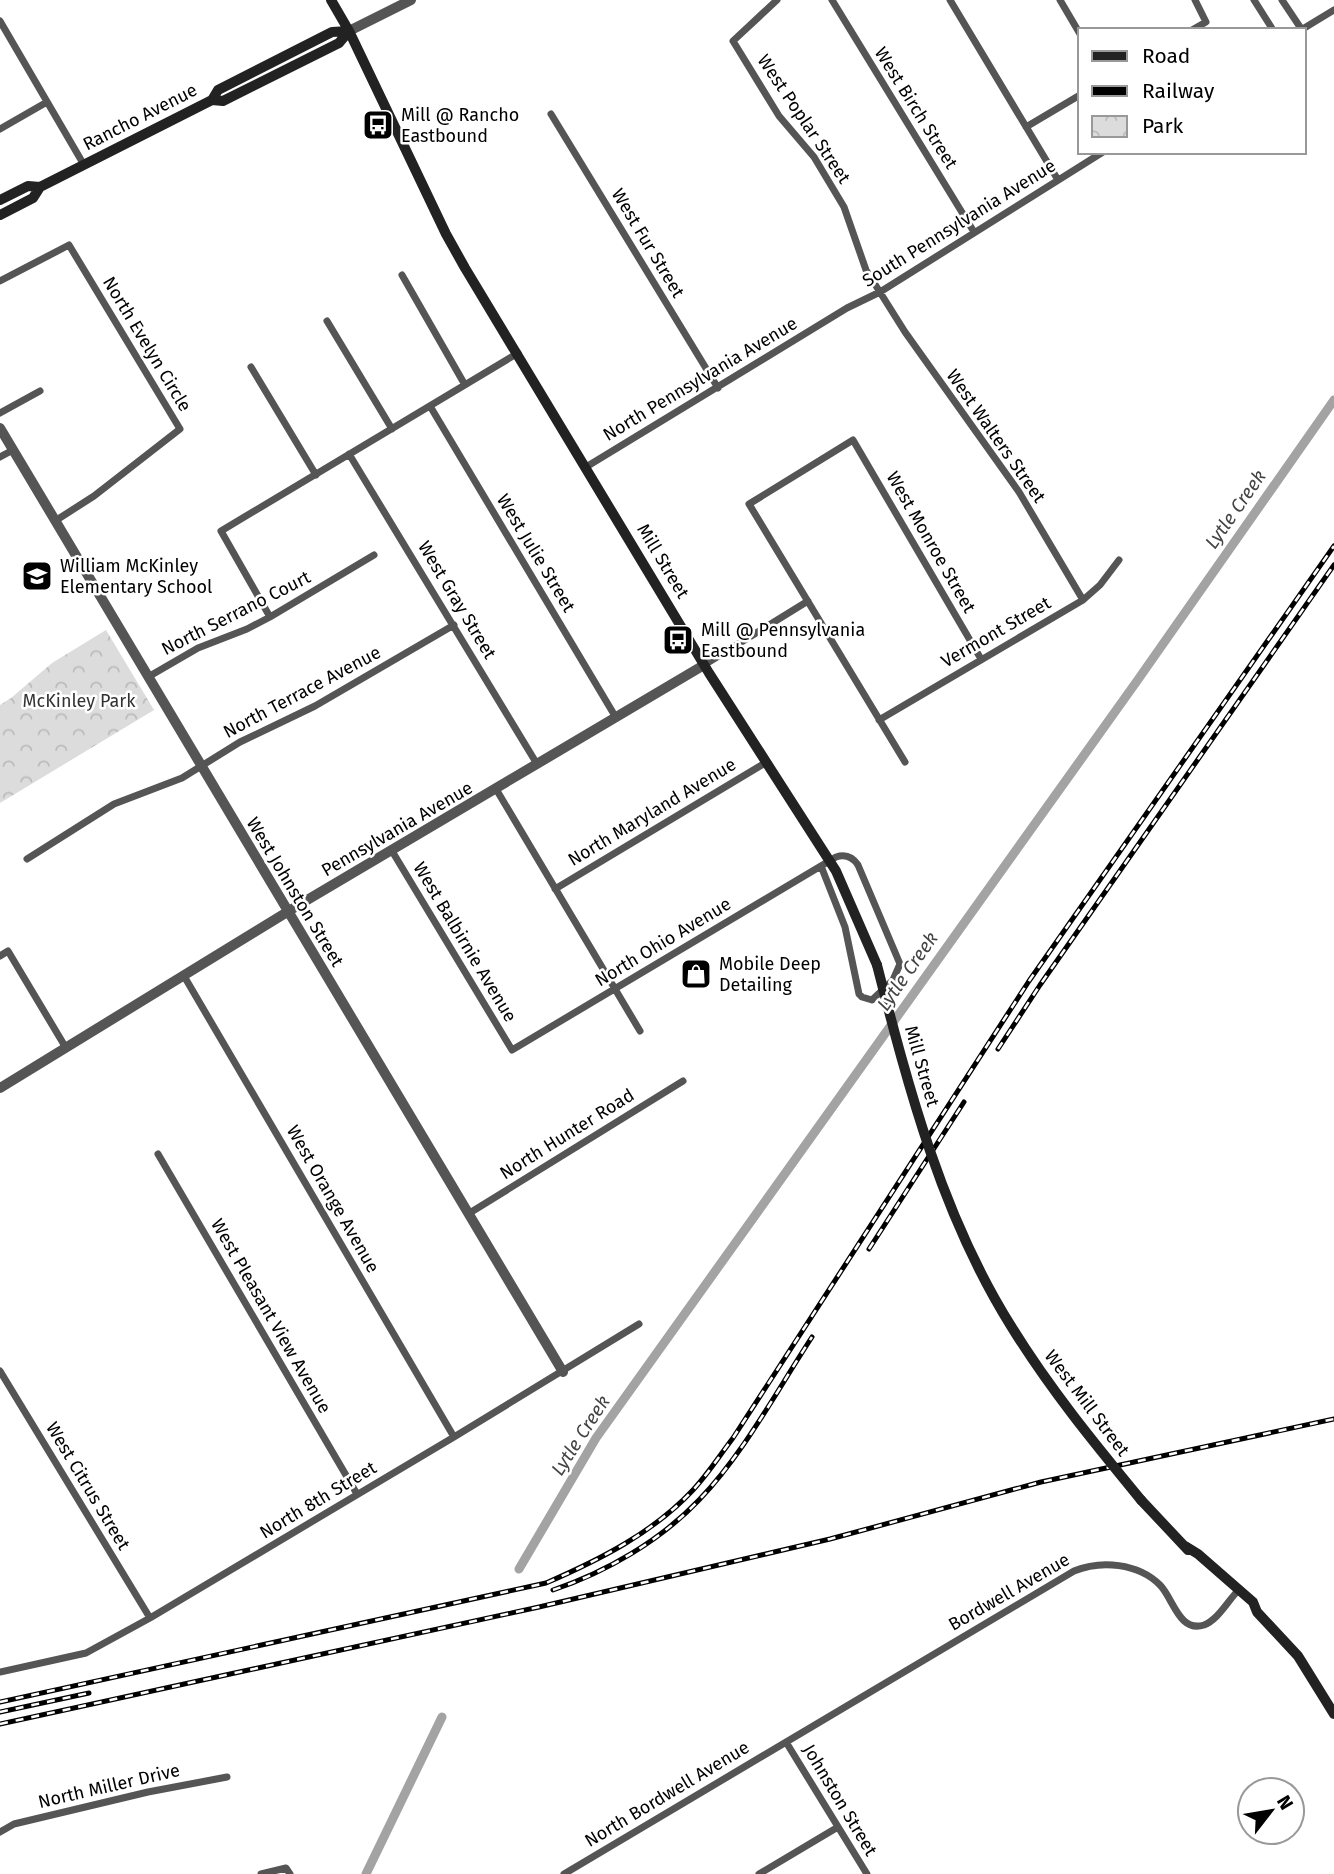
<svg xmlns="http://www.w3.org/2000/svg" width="1334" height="1874" font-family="'Fira Sans',sans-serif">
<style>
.park{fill:url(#park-crowns)}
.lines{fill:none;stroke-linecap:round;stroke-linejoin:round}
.canal{stroke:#a3a3a3;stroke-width:9}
.minor{stroke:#555;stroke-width:7}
.tertiary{stroke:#555;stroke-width:10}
.secondary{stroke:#222;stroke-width:10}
.rail-casing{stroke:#000;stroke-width:5}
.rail{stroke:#fff;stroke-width:2.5;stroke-dasharray:8;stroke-linecap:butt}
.secondary-bridge{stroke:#222;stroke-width:10}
.labels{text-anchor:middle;stroke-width:5;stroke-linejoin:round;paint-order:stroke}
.street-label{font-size:18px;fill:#000;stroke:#fff}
.poi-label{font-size:18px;fill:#000;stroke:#fff;text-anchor:start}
.park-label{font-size:18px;fill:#333;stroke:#fff}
.water-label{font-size:19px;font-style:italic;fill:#444;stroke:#fff}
</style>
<defs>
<pattern id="park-crowns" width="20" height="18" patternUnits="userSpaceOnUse" patternTransform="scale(1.75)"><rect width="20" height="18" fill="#dcdcdc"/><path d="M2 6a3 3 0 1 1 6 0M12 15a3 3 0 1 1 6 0" fill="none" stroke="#bbb"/></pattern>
</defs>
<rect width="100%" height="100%" fill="#fff"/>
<path class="park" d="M 106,630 L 154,710 L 0,803 L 0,705 L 11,698 L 52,663 Z"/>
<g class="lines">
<path class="canal" d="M 519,1569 L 596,1438 L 1137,681 L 1334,400
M 366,1874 L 442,1717"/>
<path class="minor" d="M 777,0 L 733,41 L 779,116 L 814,157 L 844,207 L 866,270 L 905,332 L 1019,492 L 1083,600
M 832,0 L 974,232
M 950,0 L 1058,180
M 1060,0 L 1080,34
M 1254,0 L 1273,30
M 1282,0 L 1302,30
M 0,21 L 84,165
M 1192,30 L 1206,22 L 1195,0
M 1301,30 L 1334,10
M 551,114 L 718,388
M 1026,127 L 1080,95
M 0,129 L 47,102
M 402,275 L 465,385
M 0,281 L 69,245 L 180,429 L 94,496 L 55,521
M 327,321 L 392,429
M 251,367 L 316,475
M 430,406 L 615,716
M 0,413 L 40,391
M 349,454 L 537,764
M 0,457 L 13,450
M 586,467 L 847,308 L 880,292 L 1103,152
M 270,617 L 221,531 L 518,353
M 704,665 L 808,601
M 148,677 L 198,648 L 247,629 L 270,617 L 374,555
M 879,720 L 1083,600 L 1100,585 L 1119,560
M 905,762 L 749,504 L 853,440 L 981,659
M 496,789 L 640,1031
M 392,851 L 512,1050 L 836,857 C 845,854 852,856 858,865 L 900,964 L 893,980 L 872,1000 L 862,997 L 859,994 L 845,927 L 821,866
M 27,859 L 114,804 L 182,778 L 240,742 L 315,706 L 454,625
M 555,889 L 765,763
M 0,956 L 8,951 L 66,1048
M 184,976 L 454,1437
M 158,1154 L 357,1494
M 468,1214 L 683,1081
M 0,1371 L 150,1618
M 0,1672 L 86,1653 L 150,1618 L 454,1437 L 639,1324
M 786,1742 L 867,1874
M 0,1832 L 14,1824 L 148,1792 L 227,1777
M 261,1874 L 286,1868 L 290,1874
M 564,1874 L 1074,1571 C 1101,1560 1138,1563 1160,1585 C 1173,1598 1179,1633 1204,1625 C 1217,1620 1226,1604 1235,1594
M 759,1874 L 838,1827"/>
<path class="tertiary" d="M 349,31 L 411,0
M 0,428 L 563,1372
M 0,1088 L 297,906 L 704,665"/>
<path class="secondary" d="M 331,0 L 349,31 L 446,234 L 465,268 L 709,673 L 836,871 L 877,965
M 212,100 L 223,101 L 339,43 L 349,31
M 0,200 L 28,186 L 40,187
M 0,215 L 33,198 L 40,187 L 212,100 L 218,90 L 332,32 L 349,31
M 1141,1500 L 1188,1550
M 1185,1546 L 1198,1554 L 1253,1602 L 1257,1612 L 1298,1656 L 1334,1714"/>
<g class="rail-casing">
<path id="rail" d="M 998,1049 L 1040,985 L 1334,565
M 869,1249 L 964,1102
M 553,1590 C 606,1572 660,1541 699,1500 C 744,1453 776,1392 812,1337
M 0,1702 L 546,1583 C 599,1560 653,1533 693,1490 C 708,1474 720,1455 733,1438 L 1029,981 L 1334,546
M 0,1712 L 89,1693
M 0,1724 L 539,1607 L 830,1539 L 1041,1482 L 1334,1419"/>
</g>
<use href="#rail" class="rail"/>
<path class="secondary-bridge" d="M 877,965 C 909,1090 942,1216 1011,1326 C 1049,1388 1095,1444 1141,1500"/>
</g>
<defs>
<g id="bus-square" transform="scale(1.575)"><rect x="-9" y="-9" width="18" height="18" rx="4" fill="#000" stroke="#fff"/><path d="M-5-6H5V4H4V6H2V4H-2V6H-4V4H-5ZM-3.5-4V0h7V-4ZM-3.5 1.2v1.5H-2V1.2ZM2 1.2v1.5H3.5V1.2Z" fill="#fff"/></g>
<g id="school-square" transform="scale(1.575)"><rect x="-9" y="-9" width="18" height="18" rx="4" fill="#000" stroke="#fff"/><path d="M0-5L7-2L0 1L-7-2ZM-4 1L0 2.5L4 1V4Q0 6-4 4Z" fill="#fff"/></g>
<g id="shop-square" transform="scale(1.575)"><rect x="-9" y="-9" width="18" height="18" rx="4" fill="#000" stroke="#fff"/><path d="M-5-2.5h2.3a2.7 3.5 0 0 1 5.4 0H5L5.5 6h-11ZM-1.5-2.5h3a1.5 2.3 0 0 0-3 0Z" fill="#fff"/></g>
</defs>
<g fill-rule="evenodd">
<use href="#bus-square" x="378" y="125"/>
<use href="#school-square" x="37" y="576"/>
<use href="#bus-square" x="678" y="640"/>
<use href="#shop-square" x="696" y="974"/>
</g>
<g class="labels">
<g class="street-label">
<text transform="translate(916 108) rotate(58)" y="6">West Birch Street</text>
<text transform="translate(140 117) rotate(-27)" y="6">Rancho Avenue</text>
<text transform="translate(804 119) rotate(56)" y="6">West Poplar Street</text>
<text transform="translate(959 223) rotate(-32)" y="6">South Pennsylvania Avenue</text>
<text transform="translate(648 243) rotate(59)" y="6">West Fur Street</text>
<text transform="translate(147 344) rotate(59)" y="6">North Evelyn Circle</text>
<text transform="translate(700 379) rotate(-31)" y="6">North Pennsylvania Avenue</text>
<text transform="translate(996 436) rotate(55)" y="6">West Walters Street</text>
<text transform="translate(931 542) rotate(60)" y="6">West Monroe Street</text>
<text transform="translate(536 553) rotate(59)" y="6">West Julie Street</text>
<text transform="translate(663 561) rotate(59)" y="6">Mill Street</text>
<text transform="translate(457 600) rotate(59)" y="6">West Gray Street</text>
<text transform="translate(236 613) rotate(-27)" y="6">North Serrano Court</text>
<text transform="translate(996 632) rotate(-30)" y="6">Vermont Street</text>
<text transform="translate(302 692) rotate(-28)" y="6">North Terrace Avenue</text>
<text transform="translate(652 812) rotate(-31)" y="6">North Maryland Avenue</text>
<text transform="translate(397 829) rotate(-30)" y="6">Pennsylvania Avenue</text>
<text transform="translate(295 892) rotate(59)" y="6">West Johnston Street</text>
<text transform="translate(465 942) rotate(59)" y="6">West Balbirnie Avenue</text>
<text transform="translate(663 942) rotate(-31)" y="6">North Ohio Avenue</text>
<text transform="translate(922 1066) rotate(74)" y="6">Mill Street</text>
<text transform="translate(567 1134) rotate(-32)" y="6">North Hunter Road</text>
<text transform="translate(333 1199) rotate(60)" y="6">West Orange Avenue</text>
<text transform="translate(271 1316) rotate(60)" y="6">West Pleasant View Avenue</text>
<text transform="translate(1087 1403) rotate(53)" y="6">West Mill Street</text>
<text transform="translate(88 1486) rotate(59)" y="6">West Citrus Street</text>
<text transform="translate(318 1500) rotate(-31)" y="6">North 8th Street</text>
<text transform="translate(1009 1592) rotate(-30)" y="6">Bordwell Avenue</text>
<text transform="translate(109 1786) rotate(-13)" y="6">North Miller Drive</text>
<text transform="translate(667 1794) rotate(-31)" y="6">North Bordwell Avenue</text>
<text transform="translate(840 1800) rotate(59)" y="6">Johnston Street</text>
</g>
<g class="poi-label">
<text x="401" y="121">Mill @ Rancho<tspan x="401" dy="21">Eastbound</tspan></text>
<text x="60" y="572">William McKinley<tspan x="60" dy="21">Elementary School</tspan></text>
<text x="701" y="636">Mill @ Pennsylvania<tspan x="701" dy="21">Eastbound</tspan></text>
<text x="719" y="970">Mobile Deep<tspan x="719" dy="21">Detailing</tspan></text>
</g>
<g class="park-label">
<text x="79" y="707">McKinley Park</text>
</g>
<g class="water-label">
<text transform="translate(1235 509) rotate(-55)" y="7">Lytle Creek</text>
<text transform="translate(907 971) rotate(-55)" y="7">Lytle Creek</text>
<text transform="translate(580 1435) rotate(-57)" y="7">Lytle Creek</text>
</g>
</g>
<rect x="1078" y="28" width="228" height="126" fill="#ffffff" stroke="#999999" stroke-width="2"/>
<rect x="1092" y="51" width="35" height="10" fill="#222222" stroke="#999999" stroke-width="2"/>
<text x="1142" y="63" font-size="21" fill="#000000">Road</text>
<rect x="1092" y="86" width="35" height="10" fill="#000000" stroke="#999999" stroke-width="2"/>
<text x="1142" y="98" font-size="21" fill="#000000">Railway</text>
<rect x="1092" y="116" width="35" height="21" fill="url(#park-crowns)" stroke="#999999" stroke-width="2"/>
<text x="1142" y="133" font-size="21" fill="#000000">Park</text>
<g transform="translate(1271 1811) rotate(59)"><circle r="33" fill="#ffffff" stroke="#999999" stroke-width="2"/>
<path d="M0-5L12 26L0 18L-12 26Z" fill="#000000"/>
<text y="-10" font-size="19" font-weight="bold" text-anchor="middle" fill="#000000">N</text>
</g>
</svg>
